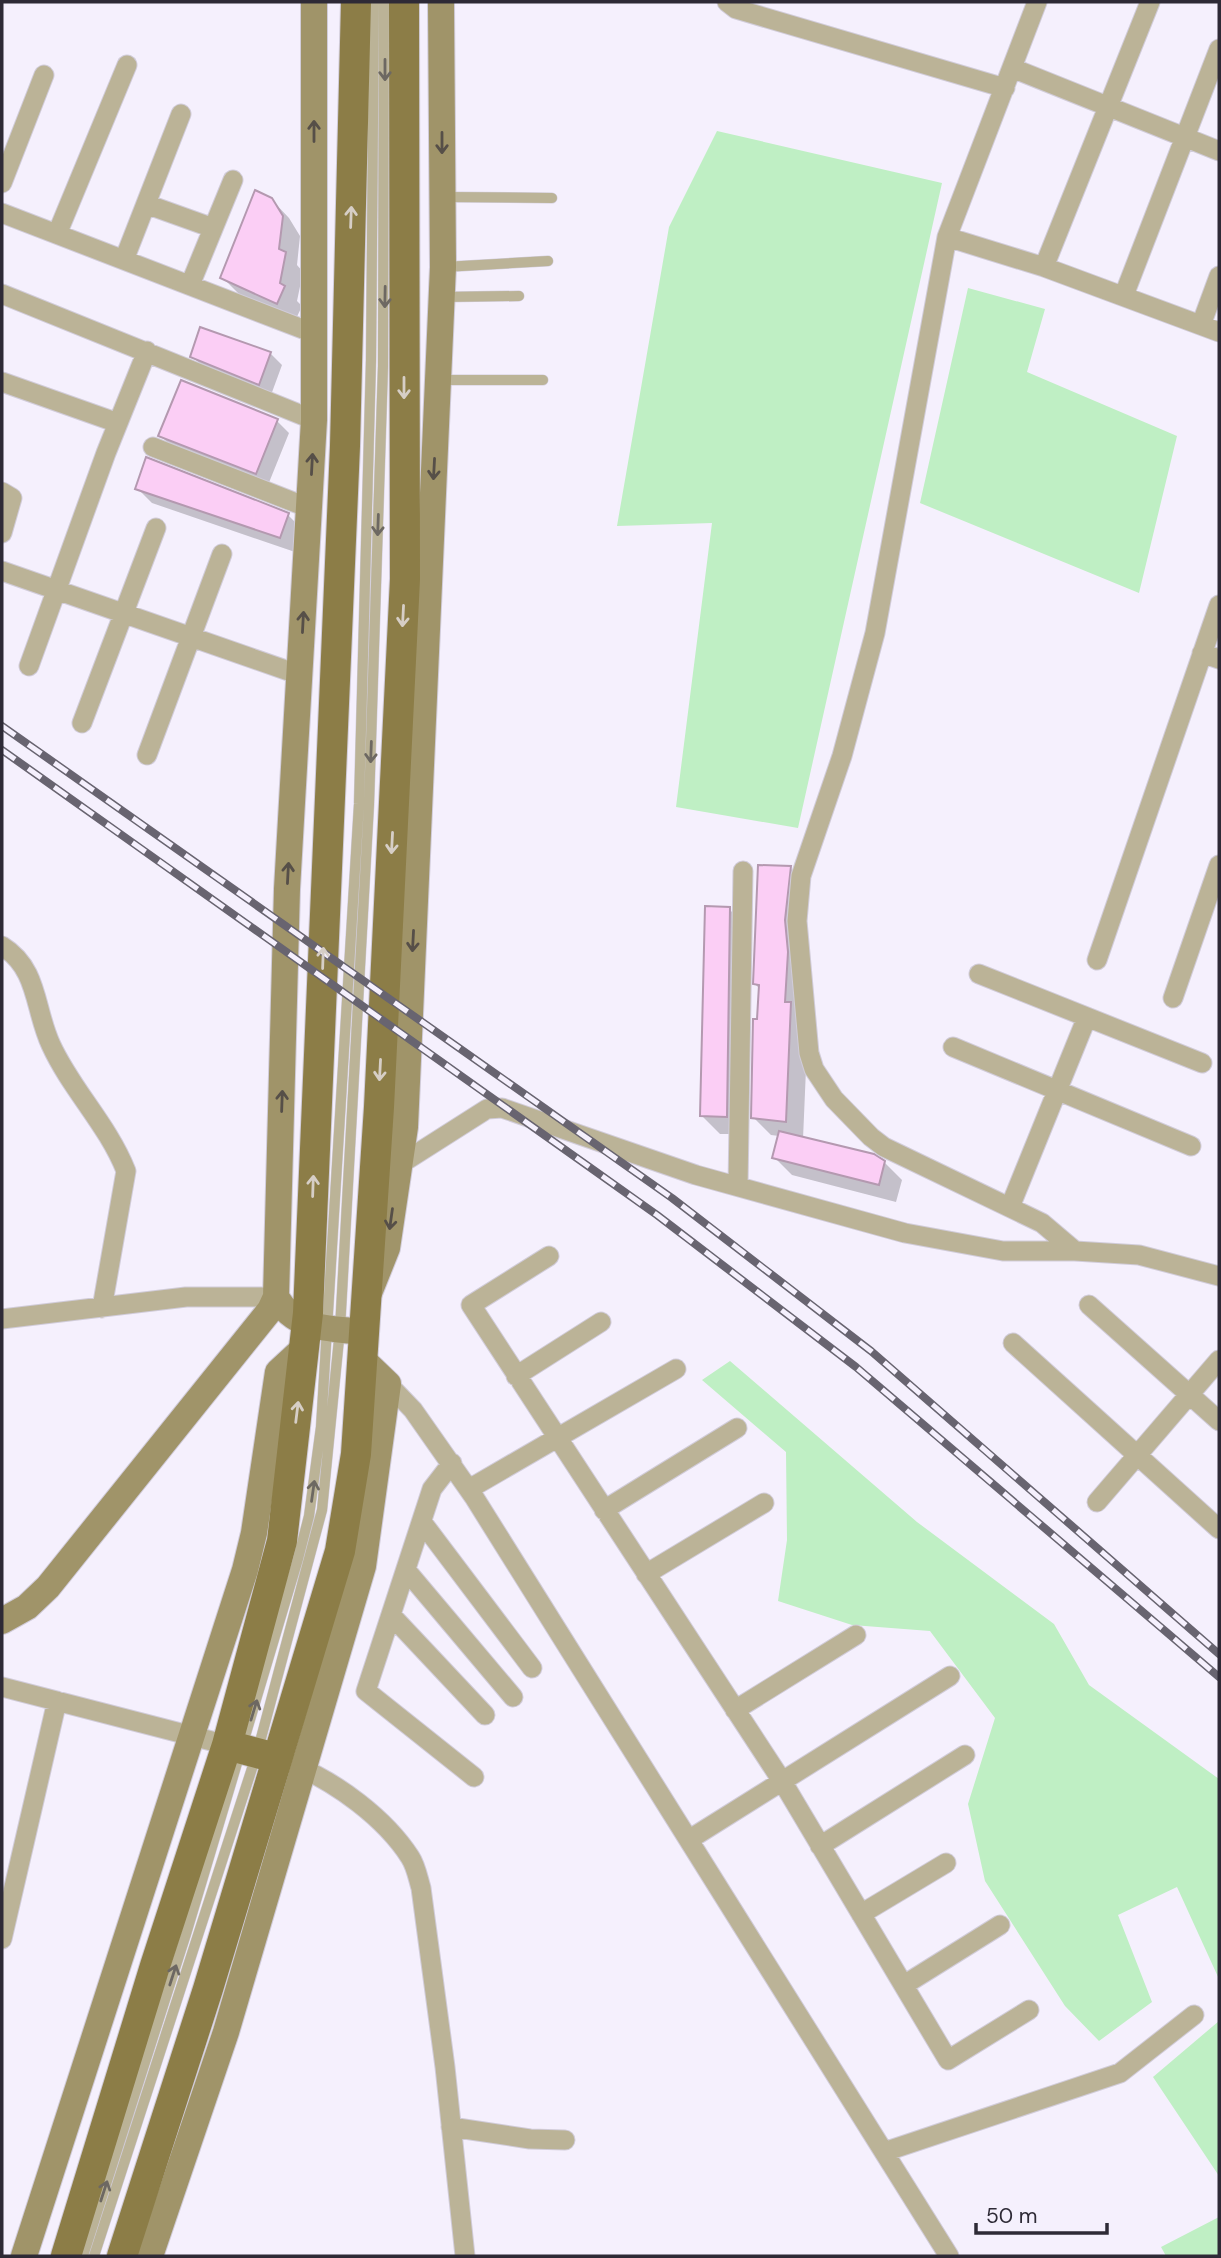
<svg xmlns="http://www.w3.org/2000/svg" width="1221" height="2258" font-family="'DM Sans',sans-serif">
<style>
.green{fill:#bfefc4}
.shadow{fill:#0003}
.building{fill:#fbcef5;stroke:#b499b0;stroke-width:2}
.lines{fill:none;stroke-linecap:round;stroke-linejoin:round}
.lane-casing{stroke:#d1ccd9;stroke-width:11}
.street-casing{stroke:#d1ccd9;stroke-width:21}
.secondary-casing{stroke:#d1ccd9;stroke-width:28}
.primary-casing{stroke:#d1ccd9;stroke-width:32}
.lane{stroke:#bbb397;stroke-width:10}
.street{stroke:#bbb397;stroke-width:19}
.secondary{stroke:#a09469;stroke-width:26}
.primary{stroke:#8c7d47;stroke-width:30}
.rail-casing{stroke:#686470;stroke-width:8}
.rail{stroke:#f5f0fd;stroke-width:5;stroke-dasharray:16;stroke-linecap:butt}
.oneway{stroke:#6d6862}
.oneway2{stroke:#564f48}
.oneway3{stroke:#d6cec6}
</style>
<rect width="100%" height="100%" fill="#f5f0fd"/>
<path class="green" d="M 717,131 L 942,183 L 798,828 L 676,807 L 712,523 L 617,526 L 669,227 Z
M 968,288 L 1045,309 L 1027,372 L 1177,436 L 1139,593 L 920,503 Z
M 730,1361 L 917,1522 L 1054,1624 L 1089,1685 L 1219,1779 L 1219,1979 L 1177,1887 L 1118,1915 L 1152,2002 L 1099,2041 L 1065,2006 L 985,1881 L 968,1804 L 995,1718 L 930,1631 L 852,1625 L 778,1601 L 787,1540 L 786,1452 L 702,1380 Z
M 1219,2021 L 1219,2176 L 1153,2077 Z
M 1219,2217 L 1219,2256 L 1166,2256 L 1161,2247 Z"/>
<path class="shadow" d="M 271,199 L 289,218 L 300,236 L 297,265 L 303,272 L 297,301 L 302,306 L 295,321 L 240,295 L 222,277 Z
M 270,353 L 282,365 L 271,395 L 204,368 L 192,356 Z
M 277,421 L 289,433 L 268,485 L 172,447 L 160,435 Z
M 137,488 L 288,515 L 303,530 L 295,552 L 152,503 Z
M 790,868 L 808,886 L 802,939 L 808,1022 L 803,1139 L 884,1162 L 902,1180 L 896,1202 L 792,1175 L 774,1157 L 779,1136 L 771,1135 L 753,1117 L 760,989 L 755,984 Z
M 729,909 L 747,927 L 744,1134 L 720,1134 L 702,1116 Z"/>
<path class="building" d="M 255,190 L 272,198 L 283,216 L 279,249 L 286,252 L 280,283 L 285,286 L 277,304 L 220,278 Z
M 200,327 L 271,352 L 259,385 L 190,357 Z
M 181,380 L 278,419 L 256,474 L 158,436 Z
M 146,457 L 289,513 L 280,538 L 135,489 Z
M 758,865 L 791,866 L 785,920 L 788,952 L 785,1002 L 791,1002 L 786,1122 L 751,1118 L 753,1019 L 757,1019 L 759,985 L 753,984 Z
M 705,906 L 730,907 L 727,1117 L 700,1116 Z
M 779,1131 L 874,1154 L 885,1161 L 879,1185 L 772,1158 Z"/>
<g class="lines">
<g class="lane-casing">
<path id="lane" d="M 444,197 L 552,198
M 444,267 L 548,261
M 442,297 L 519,296
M 438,380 L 543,380
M 83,2256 L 186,1934 L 298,1559 L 309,1516 L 321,1427 L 359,804 L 371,360 L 374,2
M 94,2256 L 257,1753 L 322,1510 L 340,1329 L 369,804 L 383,366 L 384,2"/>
</g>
<g class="street-casing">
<path id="street" d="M 727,2 L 736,9 L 1005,88
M 1037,2 L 947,237 L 875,633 L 842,756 L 801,876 L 797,921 L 809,1053 L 814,1069 L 834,1099 L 871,1137 L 884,1147 L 1042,1223 L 1075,1251
M 1012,68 L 1219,151
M 2,183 L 44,75
M 146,204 L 213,228
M 2,213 L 313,333
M 57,234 L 127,65
M 947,237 L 1044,267 L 1219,332
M 124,260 L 181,114
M 1044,267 L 1150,2
M 190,285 L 233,180
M 2,294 L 314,420
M 1124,295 L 1219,49
M 1201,325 L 1219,276
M 2,382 L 118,423
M 153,447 L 309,508
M 2,492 L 12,498 L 2,533
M 2,571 L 300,675
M 1202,653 L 1219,659
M 29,666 L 106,453 L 147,351
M 82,723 L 156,528
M 147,755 L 222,554
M 2,946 C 39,969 34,1009 51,1045 C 71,1089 108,1125 126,1171 L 102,1308
M 1097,960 L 1219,605
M 979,974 L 1202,1063
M 1173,998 L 1219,865
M 953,1047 L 1191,1146
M 399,1165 L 487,1109 L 502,1108 L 696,1175 L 905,1233 L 1003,1251 L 1075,1251 L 1139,1255 L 1219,1276
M 738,1186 L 743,871
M 1010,1207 L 1087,1017
M 549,1256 L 471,1305 L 782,1781 L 948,2060 L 1029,2010
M 1089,1305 L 1219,1421
M 2,1319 L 186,1297 L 276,1297
M 1013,1343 L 1219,1529
M 516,1376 L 601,1322
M 388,1384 L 413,1410 L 474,1497 L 949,2256
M 452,1463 L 432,1489 L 366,1691 L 474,1777
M 469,1489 L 676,1369
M 1097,1502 L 1219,1360
M 604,1510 L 737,1428
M 422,1522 L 532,1668
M 406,1570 L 513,1697
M 646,1574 L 764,1503
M 391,1615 L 485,1715
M 2,1687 L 227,1745
M 735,1710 L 856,1635
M 294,1765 C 336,1782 385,1818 410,1857 C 416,1866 418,1878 421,1888 L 445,2067 L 465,2256
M 690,1839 L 950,1676
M 820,1846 L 965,1755
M 861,1914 L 946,1863
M 2,1939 L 57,1701
M 904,1985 L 1000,1925
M 451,2127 L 530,2139 L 565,2140
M 884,2152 L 1120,2073 L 1194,2015"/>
</g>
<g class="secondary-casing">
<path id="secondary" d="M 314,2 L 314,420 L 287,889 L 276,1297 C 296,1331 329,1328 364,1332
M 369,1293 L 387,1248 L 405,1127 L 443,267 L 441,2
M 2,1621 L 27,1607 L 48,1587 L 270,1310 L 276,1297
M 24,2256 L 245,1570 L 254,1533 L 278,1372 L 304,1348
M 150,2256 L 226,2032 L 363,1566 L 388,1384 L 363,1360"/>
</g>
<g class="primary-casing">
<path id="primary" d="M 227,1745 L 276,1758
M 66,2256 L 155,1966 L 227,1745 L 282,1541 L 308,1313 L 345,446 L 356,2
M 122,2256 L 208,1989 L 340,1551 L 356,1454 L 379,1107 L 405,579 L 404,2"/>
</g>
<use href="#lane" class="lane"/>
<use href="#street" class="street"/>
<use href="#secondary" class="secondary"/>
<use href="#primary" class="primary"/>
<g class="rail-casing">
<path id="rail" d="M 2,726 L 672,1198 L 871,1351 L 1219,1654
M 2,750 L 657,1215 L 856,1367 L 1219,1677"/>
</g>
<use href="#rail" class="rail"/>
</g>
<defs><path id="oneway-shaft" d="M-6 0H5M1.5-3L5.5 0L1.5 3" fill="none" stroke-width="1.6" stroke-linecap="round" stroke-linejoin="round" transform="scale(1.75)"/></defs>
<g class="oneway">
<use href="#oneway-shaft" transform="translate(385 70) rotate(90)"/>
<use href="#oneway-shaft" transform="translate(385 297) rotate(91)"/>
<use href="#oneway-shaft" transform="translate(378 525) rotate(92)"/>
<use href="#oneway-shaft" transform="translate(371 752) rotate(92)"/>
<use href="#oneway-shaft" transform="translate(313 1491) rotate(-82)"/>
<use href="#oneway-shaft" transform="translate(254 1710) rotate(-73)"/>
<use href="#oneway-shaft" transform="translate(173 1975) rotate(-72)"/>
<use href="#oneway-shaft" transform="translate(104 2191) rotate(-72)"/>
</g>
<g class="oneway2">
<use href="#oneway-shaft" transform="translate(314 131) rotate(-90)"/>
<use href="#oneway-shaft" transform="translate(442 143) rotate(90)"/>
<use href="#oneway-shaft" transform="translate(312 464) rotate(-87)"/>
<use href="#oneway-shaft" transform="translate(434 469) rotate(93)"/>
<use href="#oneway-shaft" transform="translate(303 622) rotate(-87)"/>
<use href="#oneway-shaft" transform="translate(288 873) rotate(-87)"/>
<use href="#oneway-shaft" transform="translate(413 941) rotate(93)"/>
<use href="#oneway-shaft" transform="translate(282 1101) rotate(-88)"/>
<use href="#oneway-shaft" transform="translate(391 1219) rotate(98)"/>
</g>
<g class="oneway3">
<use href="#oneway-shaft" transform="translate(351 217) rotate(-88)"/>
<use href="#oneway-shaft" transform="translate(404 388) rotate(90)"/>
<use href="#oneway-shaft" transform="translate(403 616) rotate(93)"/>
<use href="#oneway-shaft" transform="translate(392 843) rotate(93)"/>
<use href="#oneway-shaft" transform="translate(323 958) rotate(-88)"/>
<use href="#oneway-shaft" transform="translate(380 1070) rotate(93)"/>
<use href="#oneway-shaft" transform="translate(313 1186) rotate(-88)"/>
<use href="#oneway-shaft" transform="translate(297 1412) rotate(-83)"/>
</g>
<rect width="1221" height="2258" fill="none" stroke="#2e2a36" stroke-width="7"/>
<path d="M976 2223v10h131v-10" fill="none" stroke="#2e2a36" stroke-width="3.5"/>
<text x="986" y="2223" font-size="21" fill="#2e2a36" stroke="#f5f0fd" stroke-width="5" paint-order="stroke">50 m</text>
</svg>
